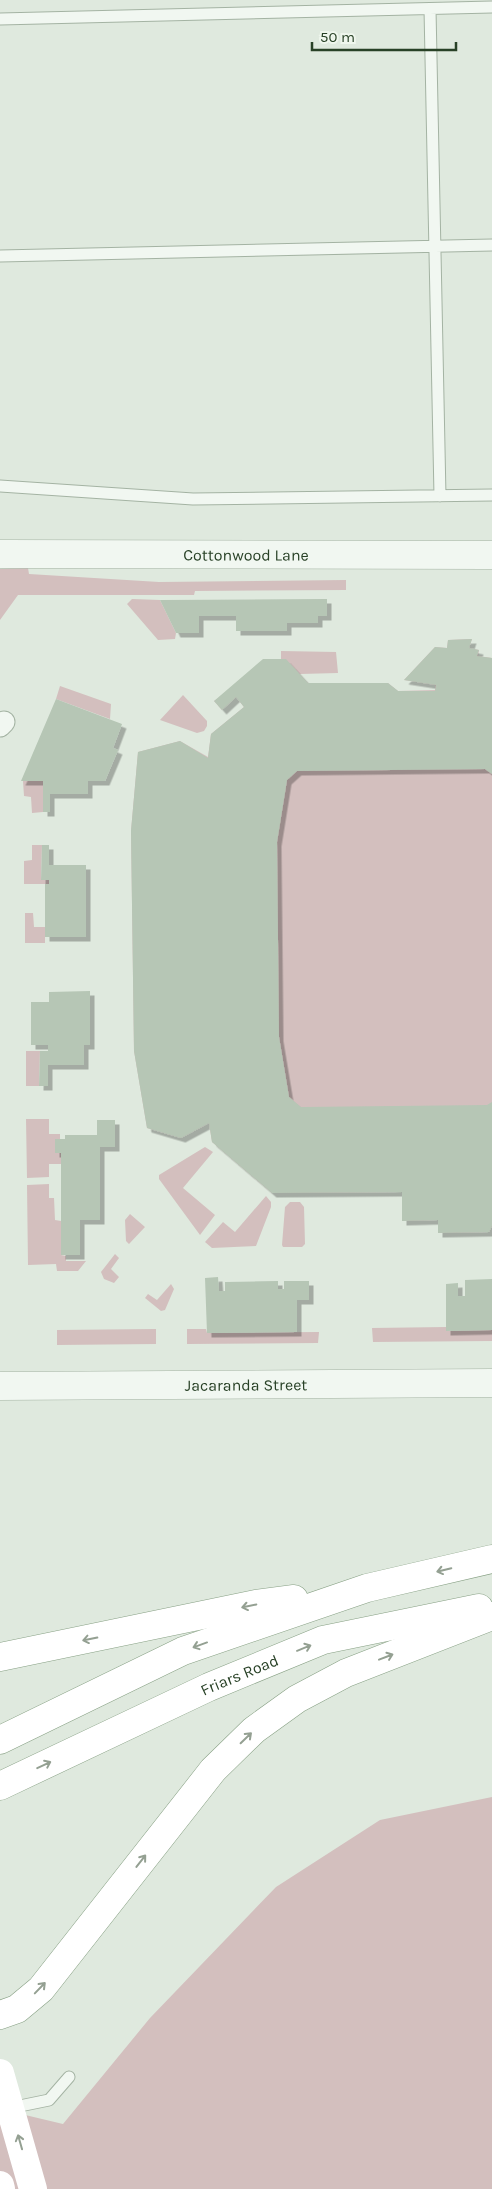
<svg xmlns="http://www.w3.org/2000/svg" width="492" height="2189" font-family="Karla,sans-serif">
<style>
.green{fill:#d3bfbe}
.building{fill:#b6c6b5;filter:url(#shadow)}
.lines{fill:none;stroke-linecap:round;stroke-linejoin:round}
.service-casing{stroke:#a4b3a3;stroke-width:13}
.minor-casing{stroke:#a4b3a3;stroke-width:23}
.tertiary-casing{stroke:#a4b3a3;stroke-width:29}
.trunk-casing{stroke:#87a084;stroke-width:29}
.service{stroke:#f1f7f1;stroke-width:11}
.minor{stroke:#f1f7f1;stroke-width:21}
.tertiary{stroke:#f1f7f1;stroke-width:28}
.secondary{stroke:#fff;stroke-width:28}
.trunk{stroke:#fff;stroke-width:28}
.oneway{stroke:#94a092}
.labels{text-anchor:middle;stroke-width:4;stroke-linejoin:round;paint-order:stroke}
.street-label{font-size:16px;fill:#284126;stroke:#eff6ed}
</style>
<defs>
<filter id="shadow"><feDropShadow dx="4.5" dy="4.5" stdDeviation="0" flood-color="#0004"/></filter>
</defs>
<rect width="100%" height="100%" fill="#dfe9de"/>
<path class="green" d="M 28,568 L 29,574 L 159,582 L 346,580 L 346,590 L 195,591 L 194,595 L 18,595 L 0,620 L 0,569 Z
M 132,599 L 160,600 L 176,633 L 175,639 L 158,640 L 127,604 Z
M 472,639 L 469,648 L 479,650 L 478,656 L 492,658 L 492,1226 L 489,1232 L 438,1233 L 438,1220 L 402,1221 L 402,1192 L 272,1193 L 212,1142 L 209,1123 L 181,1138 L 147,1128 L 134,1051 L 131,831 L 138,752 L 180,741 L 208,757 L 211,734 L 244,707 L 236,697 L 222,710 L 214,701 L 281,659 L 281,651 L 336,652 L 338,673 L 300,674 L 308,683 L 388,683 L 398,691 L 435,690 L 435,685 L 404,680 L 435,647 L 447,648 L 448,640 Z
M 60,686 L 111,704 L 110,719 L 56,699 Z
M 183,695 L 207,721 L 207,726 L 204,731 L 197,733 L 160,720 Z
M 23,781 L 43,781 L 43,812 L 32,813 L 31,797 L 24,796 Z
M 32,845 L 42,845 L 41,880 L 49,880 L 49,884 L 24,884 L 24,861 L 32,860 Z
M 25,913 L 33,913 L 34,927 L 45,927 L 45,943 L 25,943 Z
M 26,1051 L 40,1051 L 39,1086 L 26,1086 Z
M 26,1119 L 49,1119 L 49,1134 L 60,1134 L 60,1139 L 55,1140 L 55,1153 L 61,1153 L 61,1164 L 49,1164 L 49,1177 L 27,1178 Z
M 205,1147 L 213,1152 L 183,1188 L 215,1215 L 200,1235 L 159,1179 L 159,1175 Z
M 49,1184 L 49,1198 L 54,1198 L 55,1220 L 61,1221 L 61,1255 L 66,1256 L 66,1261 L 86,1261 L 78,1271 L 57,1271 L 56,1264 L 28,1265 L 27,1185 Z
M 266,1196 L 271,1202 L 271,1207 L 256,1246 L 212,1248 L 205,1242 L 223,1222 L 235,1232 Z
M 290,1202 L 300,1202 L 304,1207 L 305,1244 L 302,1247 L 283,1247 L 282,1245 L 285,1207 Z
M 130,1214 L 145,1227 L 129,1244 L 126,1241 L 125,1220 Z
M 115,1254 L 119,1258 L 111,1269 L 119,1277 L 114,1283 L 104,1279 L 101,1272 Z
M 171,1284 L 174,1289 L 165,1310 L 161,1311 L 145,1298 L 148,1294 L 157,1300 Z
M 446,1327 L 446,1331 L 492,1330 L 492,1341 L 373,1342 L 372,1328 Z
M 156,1329 L 156,1344 L 57,1345 L 57,1330 Z
M 187,1329 L 206,1329 L 207,1333 L 319,1332 L 318,1343 L 187,1344 Z
M 492,1797 L 492,2189 L 0,2189 L 0,2109 L 63,2124 L 150,2018 L 276,1887 L 380,1820 Z"/>
<path class="building" d="M 327,599 L 327,616 L 318,616 L 318,623 L 287,623 L 287,631 L 236,631 L 236,616 L 199,616 L 199,633 L 176,633 L 160,600 Z
M 472,639 L 469,648 L 479,650 L 477,656 L 492,658 L 492,774 L 485,769 L 297,771 L 287,780 L 277,842 L 279,1037 L 289,1097 L 301,1107 L 487,1105 L 492,1102 L 492,1226 L 489,1232 L 438,1233 L 438,1220 L 402,1221 L 402,1192 L 272,1193 L 212,1142 L 209,1123 L 181,1138 L 147,1128 L 134,1051 L 131,831 L 138,752 L 180,741 L 208,758 L 211,734 L 244,707 L 236,697 L 222,710 L 214,701 L 263,659 L 286,659 L 308,683 L 388,683 L 398,691 L 435,691 L 436,685 L 404,680 L 435,647 L 447,648 L 448,640 Z
M 56,699 L 122,724 L 113,748 L 118,750 L 105,781 L 88,781 L 88,794 L 50,794 L 50,812 L 43,812 L 43,781 L 21,781 Z
M 42,845 L 49,845 L 49,865 L 86,865 L 86,937 L 45,937 L 45,884 L 49,884 L 49,880 L 41,880 Z
M 90,991 L 90,1045 L 84,1045 L 84,1065 L 48,1065 L 48,1086 L 39,1086 L 40,1051 L 48,1051 L 48,1045 L 31,1045 L 31,1002 L 49,1002 L 49,992 Z
M 97,1120 L 115,1120 L 115,1147 L 100,1147 L 100,1220 L 80,1220 L 80,1255 L 61,1255 L 61,1153 L 55,1153 L 55,1139 L 65,1139 L 65,1135 L 97,1135 Z
M 218,1277 L 219,1291 L 225,1291 L 225,1282 L 278,1281 L 278,1289 L 284,1289 L 284,1281 L 309,1281 L 309,1300 L 297,1300 L 297,1332 L 207,1333 L 205,1278 Z
M 492,1279 L 492,1330 L 446,1331 L 446,1284 L 458,1283 L 458,1296 L 465,1296 L 465,1280 Z"/>
<g class="lines">
<g class="service-casing">
<path id="service" d="M 430,9 L 440,496
M 0,19 L 492,7
M 0,256 L 492,245
M 0,486 L 193,499 L 492,495
M 10,2108 L 49,2100 L 69,2077"/>
</g>
<g class="minor-casing">
<path id="minor" d="M 0,726 L 4,722"/>
</g>
<g class="tertiary-casing">
<g id="tertiary">
<path id="s1" d="M 0,554 L 492,555"/>
<path id="s2" d="M 0,1386 L 492,1383"/>
</g>
</g>
<g class="trunk-casing">
<g id="trunk">
<path d="M 0,1657 L 256,1604 L 294,1599"/>
<path d="M 0,1740 L 183,1651 L 367,1588 L 492,1559"/>
<path id="s3" d="M 0,1786 L 209,1687 L 323,1640 L 479,1608"/>
<path d="M 0,2015 L 17,2009 L 41,1989 L 213,1770 L 254,1730 L 297,1699 L 346,1673 L 492,1616"/>
</g>
</g>
<use href="#service" class="service"/>
<use href="#minor" class="minor"/>
<use href="#tertiary" class="tertiary"/>
<path class="secondary" d="M 0,2073 L 33,2189
M 0,2185 L 1,2189"/>
<use href="#trunk" class="trunk"/>
</g>
<defs><path id="oneway-shaft" d="M-6 0H5M1.5-3L5.5 0L1.5 3" fill="none" stroke-width="1.6" stroke-linecap="round" stroke-linejoin="round" transform="scale(1.25)"/></defs>
<g class="oneway">
<use href="#oneway-shaft" transform="translate(444 1570) rotate(167)"/>
<use href="#oneway-shaft" transform="translate(249 1606) rotate(168)"/>
<use href="#oneway-shaft" transform="translate(90 1639) rotate(169)"/>
<use href="#oneway-shaft" transform="translate(200 1645) rotate(160)"/>
<use href="#oneway-shaft" transform="translate(304 1648) rotate(-22)"/>
<use href="#oneway-shaft" transform="translate(386 1657) rotate(-21)"/>
<use href="#oneway-shaft" transform="translate(246 1738) rotate(-44)"/>
<use href="#oneway-shaft" transform="translate(44 1765) rotate(-25)"/>
<use href="#oneway-shaft" transform="translate(141 1861) rotate(-52)"/>
<use href="#oneway-shaft" transform="translate(40 1988) rotate(-46)"/>
<use href="#oneway-shaft" transform="translate(20 2142) rotate(-106)"/>
</g>
<g class="labels">
<g class="street-label">
<text dy="6" stroke="none"><textPath href="#s1" startOffset="246">Cottonwood Lane</textPath></text>
<text dy="6" stroke="none"><textPath href="#s2" startOffset="246">Jacaranda Street</textPath></text>
<text dy="6" stroke="none"><textPath href="#s3" startOffset="264">Friars Road</textPath></text>
</g>
</g>
<path d="M312 42v8h144v-8" fill="none" stroke="#284126" stroke-width="2.5"/>
<text x="320" y="42" font-size="15" fill="#284126" stroke="#eff6ed" stroke-width="4" paint-order="stroke">50 m</text>
</svg>
